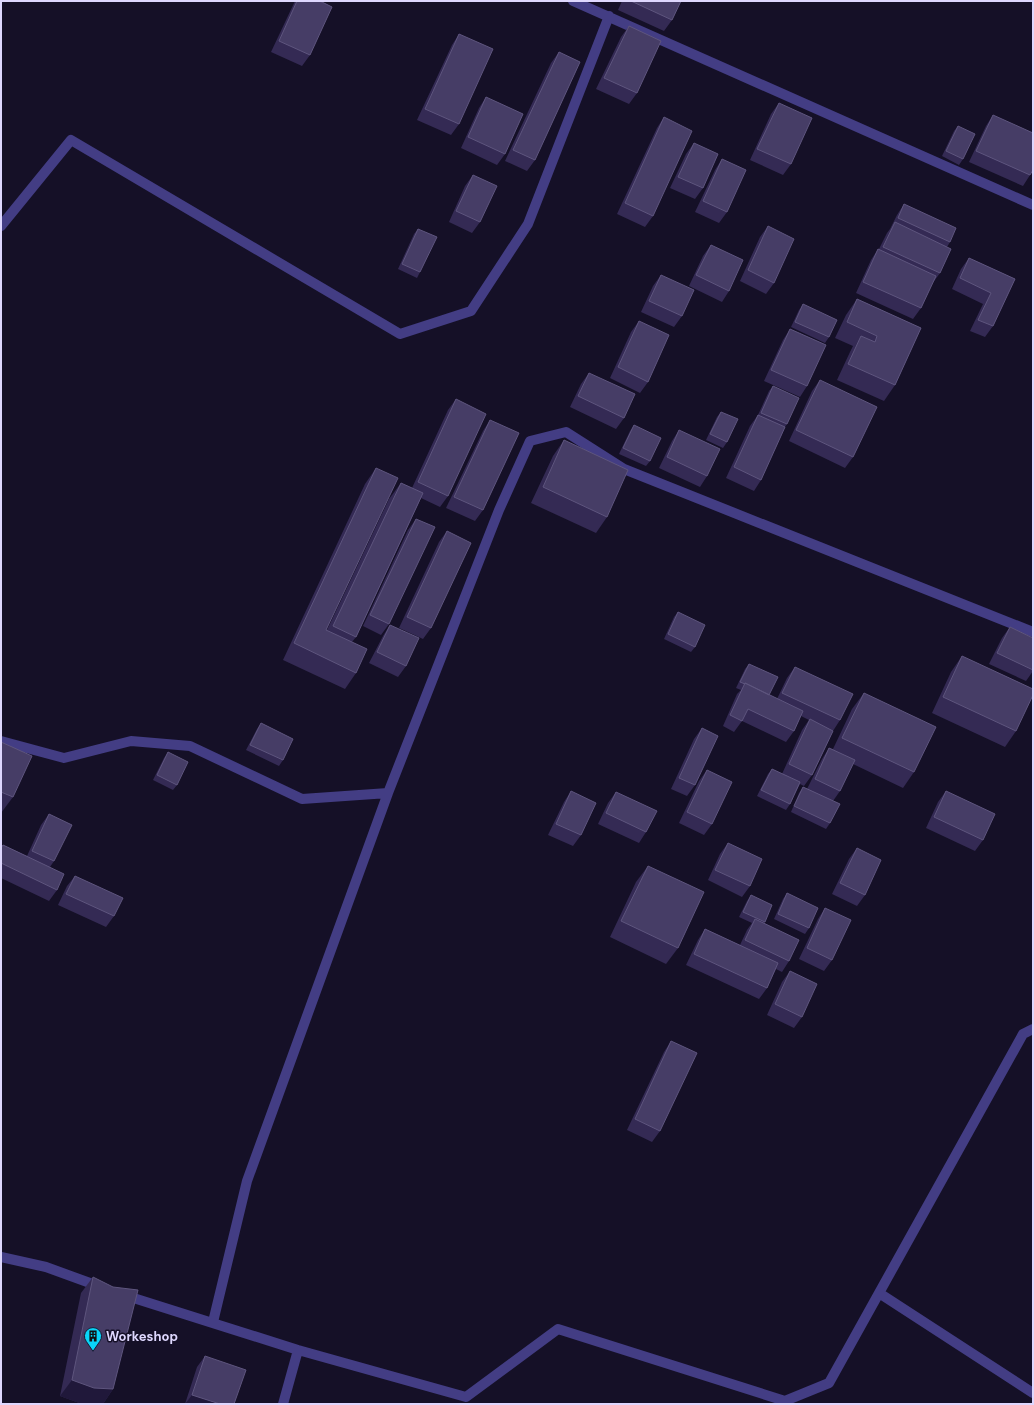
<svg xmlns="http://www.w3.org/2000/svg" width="1034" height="1405" font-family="'DM Sans',sans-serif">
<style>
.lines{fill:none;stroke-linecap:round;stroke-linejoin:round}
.minor{stroke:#433d84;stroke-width:10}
.wall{fill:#342a54}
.shaded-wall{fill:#20183a}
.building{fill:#463d66;stroke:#5e557e}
.labels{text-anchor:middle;stroke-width:3;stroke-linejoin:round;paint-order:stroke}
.poi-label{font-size:13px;font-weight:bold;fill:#ded7fe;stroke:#151027;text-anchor:start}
</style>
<rect width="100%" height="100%" fill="#151027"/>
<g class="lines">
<path class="minor" d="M 573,1 L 1033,205
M 1,226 L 71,140 L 400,334 L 471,311 L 528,224 L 609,16
M 1,741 L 64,758 L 131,741 L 190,746 L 302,799 L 388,793
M 1,1257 L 46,1267 L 101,1287
M 879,1293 L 1033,1393
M 124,1295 L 298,1350 L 466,1397 L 558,1329 L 785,1401 L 829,1383 L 1023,1034 L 1033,1029
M 213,1322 L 247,1181 L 388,793 L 499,510 L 530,441 L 566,432 L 624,469 L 1033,632
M 283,1404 L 298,1350"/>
</g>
<path class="wall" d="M 295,1 L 320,1 L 310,55 L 302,66 L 271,52 Z
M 622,1 L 681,1 L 672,20 L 664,31 L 618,10 Z
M 629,26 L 637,93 L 629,104 L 596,89 L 621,37 Z
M 459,34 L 459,124 L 451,135 L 417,120 L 452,45 Z
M 559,52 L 535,160 L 527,171 L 505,161 L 551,63 Z
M 486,97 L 505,154 L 497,165 L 461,148 L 479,108 Z
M 779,103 L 791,164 L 783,175 L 750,160 L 771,114 Z
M 993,115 L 1030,175 L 1023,186 L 969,162 L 986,126 Z
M 664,117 L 653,216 L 645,227 L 617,214 L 657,128 Z
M 958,126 L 963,159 L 959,165 L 942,156 L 954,131 Z
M 694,143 L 703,188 L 695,199 L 670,188 L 686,154 Z
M 722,159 L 727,212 L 719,223 L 695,212 L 715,170 Z
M 473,175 L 480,222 L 472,233 L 449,222 L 465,186 Z
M 904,204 L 950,242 L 947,247 L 940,273 L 932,284 L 921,308 L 913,319 L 856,293 L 871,260 L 878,249 L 879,249 L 887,233 L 890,229 L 897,215 Z
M 768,226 L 774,283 L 766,294 L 740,281 L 760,237 Z
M 418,229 L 420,272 L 417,278 L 398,269 L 414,234 Z
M 711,245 L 729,291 L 722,302 L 689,286 L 703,256 Z
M 969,258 L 1015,279 L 993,326 L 985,337 L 970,331 L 983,304 L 952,289 L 961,269 Z
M 661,275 L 682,316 L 674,327 L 641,312 L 653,286 Z
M 857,299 L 921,328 L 895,385 L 884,401 L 837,380 L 850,352 L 853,346 L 835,338 L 846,315 Z
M 803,304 L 829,337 L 825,343 L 791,327 L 799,310 Z
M 639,321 L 648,382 L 640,393 L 610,378 L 631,332 Z
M 790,329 L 807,386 L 800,397 L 764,381 L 783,340 Z
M 589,373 L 624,418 L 616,429 L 570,407 L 581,384 Z
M 820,380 L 853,457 L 845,468 L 789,441 L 812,391 Z
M 773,386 L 787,424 L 785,427 L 761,480 L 754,491 L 726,478 L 750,426 L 758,415 L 769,391 Z
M 456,399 L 448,496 L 440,507 L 421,498 L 356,637 L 352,642 L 356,673 L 345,689 L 283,660 L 365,484 L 376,468 L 326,630 L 327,630 L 389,499 L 401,483 L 412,488 L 448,410 Z
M 721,412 L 727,442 L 723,448 L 706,440 L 717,417 Z
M 490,420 L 483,510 L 475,521 L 446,508 L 483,431 Z
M 634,425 L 650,461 L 646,466 L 619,454 L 630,431 Z
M 679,430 L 707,476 L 700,487 L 659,468 L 672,441 Z
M 564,440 L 607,517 L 596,533 L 531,503 L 553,456 Z
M 416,519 L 389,624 L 381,635 L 363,626 L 408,530 Z
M 447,531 L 431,628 L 423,639 L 399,628 L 439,542 Z
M 678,612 L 695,647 L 691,652 L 664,639 L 674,617 Z
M 390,625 L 406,666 L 398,677 L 369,663 L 383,636 Z
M 1010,627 L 1033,638 L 1033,671 L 1026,681 L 989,664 L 1002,638 Z
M 962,656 L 1016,731 L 1005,747 L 932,713 L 951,672 Z
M 749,664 L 769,695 L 777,699 L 787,678 L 795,667 L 840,720 L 833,731 L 812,775 L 804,786 L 800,784 L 790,804 L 786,810 L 757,796 L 768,774 L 772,769 L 782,774 L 802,730 L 809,720 L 801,716 L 794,731 L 786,742 L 742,721 L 734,732 L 723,726 L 737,694 L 741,690 L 736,688 L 745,669 Z
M 864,693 L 914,772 L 903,788 L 853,764 L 840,791 L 833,801 L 830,823 L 826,829 L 791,812 L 799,793 L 803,787 L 807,789 L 822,759 L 829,748 L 833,749 L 852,709 Z
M 261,723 L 283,760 L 279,766 L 246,750 L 257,729 Z
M 702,728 L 695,785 L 687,796 L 671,789 L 694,739 Z
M 1,742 L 13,797 L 1,813 Z
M 168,752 L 177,785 L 173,790 L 153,780 L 164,758 Z
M 707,770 L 712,824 L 704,835 L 679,823 L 699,781 Z
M 571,791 L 581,835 L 573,846 L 548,835 L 564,802 Z
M 946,791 L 983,840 L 975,851 L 926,828 L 938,802 Z
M 616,792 L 646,832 L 639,843 L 598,824 L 608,803 Z
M 49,814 L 54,861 L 50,867 L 57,890 L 49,901 L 1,878 L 1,847 L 3,845 L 27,856 L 41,825 Z
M 728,843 L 750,886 L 742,897 L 708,880 L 720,854 Z
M 857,848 L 865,895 L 857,906 L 832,894 L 849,859 Z
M 648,866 L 678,948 L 666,964 L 610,937 L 636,882 Z
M 75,876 L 114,916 L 106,927 L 58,905 L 67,886 Z
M 787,893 L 809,928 L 805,934 L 774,919 L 783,899 Z
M 751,895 L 765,922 L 764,924 L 789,961 L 782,972 L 776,969 L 767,988 L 759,999 L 686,965 L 698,940 L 705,929 L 740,945 L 747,930 L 752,923 L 739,917 L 747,901 Z
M 825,908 L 832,960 L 824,971 L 799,959 L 818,919 Z
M 790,971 L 802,1017 L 794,1028 L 767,1015 L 782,982 Z
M 671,1041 L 660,1131 L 652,1142 L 627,1130 L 664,1052 Z
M 93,1277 L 113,1389 L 103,1404 L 82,1404 L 60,1396 L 81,1293 Z
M 205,1356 L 234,1404 L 185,1404 L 197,1367 Z"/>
<path class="shaded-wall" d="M 72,1380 L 113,1389 L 103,1404 L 82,1404 L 60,1396 Z
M 192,1395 L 220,1404 L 185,1404 Z"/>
<path class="building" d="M 297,1 L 320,1 L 332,7 L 310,55 L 279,41 Z
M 631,1 L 681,1 L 672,20 Z
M 629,26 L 661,41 L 637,93 L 604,78 Z
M 459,34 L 493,49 L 459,124 L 425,109 Z
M 559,52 L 580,62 L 535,160 L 513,150 Z
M 486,97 L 523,114 L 505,154 L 468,137 Z
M 779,103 L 812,118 L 791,164 L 757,149 Z
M 993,115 L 1033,133 L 1033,170 L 1030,175 L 976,151 Z
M 664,117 L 692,131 L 653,216 L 625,203 Z
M 958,126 L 975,134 L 963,159 L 946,151 Z
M 694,143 L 718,154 L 703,188 L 678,177 Z
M 722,159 L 746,170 L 727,212 L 703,201 Z
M 473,175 L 497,186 L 480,222 L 456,211 Z
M 904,204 L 956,228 L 950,242 L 898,218 Z
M 895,222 L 951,249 L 940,273 L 883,247 Z
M 768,226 L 794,239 L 774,283 L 748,270 Z
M 418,229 L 437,237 L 420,272 L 402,264 Z
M 711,245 L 743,260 L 729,291 L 696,275 Z
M 878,249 L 936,276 L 921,308 L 863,282 Z
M 969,258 L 1015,279 L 993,326 L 978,320 L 991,293 L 960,278 Z
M 661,275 L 694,290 L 682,316 L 649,301 Z
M 857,299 L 921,328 L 895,385 L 848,364 L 861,336 L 875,342 L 877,336 L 847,322 Z
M 803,304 L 837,320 L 829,337 L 795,322 Z
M 639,321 L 669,335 L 648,382 L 618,367 Z
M 790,329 L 826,345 L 807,386 L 771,370 Z
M 589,373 L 635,394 L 624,418 L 578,396 Z
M 820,380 L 877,407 L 853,457 L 796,430 Z
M 773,386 L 799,398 L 787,424 L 761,413 Z
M 456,399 L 486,414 L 448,496 L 418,482 Z
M 721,412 L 738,419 L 727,442 L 710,434 Z
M 758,415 L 785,427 L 761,480 L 734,467 Z
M 490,420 L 519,433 L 483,510 L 454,497 Z
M 634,425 L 661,438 L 650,461 L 623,448 Z
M 679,430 L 720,449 L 707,476 L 667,457 Z
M 564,440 L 628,470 L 607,517 L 543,487 Z
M 376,468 L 398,478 L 326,630 L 367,649 L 356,673 L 294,643 Z
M 401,483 L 423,493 L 356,637 L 333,626 Z
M 416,519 L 435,527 L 389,624 L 370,615 Z
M 447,531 L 471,543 L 431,628 L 407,617 Z
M 678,612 L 705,625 L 695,647 L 668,634 Z
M 390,625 L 419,638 L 406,666 L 377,652 Z
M 1010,627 L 1033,638 L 1033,670 L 997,653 Z
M 962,656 L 1033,689 L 1033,695 L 1016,731 L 943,697 Z
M 749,664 L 778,677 L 769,695 L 745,683 L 745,684 L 740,682 Z
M 795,667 L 853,694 L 840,720 L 782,693 Z
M 745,683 L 803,711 L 794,731 L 748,709 L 742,721 L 730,715 Z
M 864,693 L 936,727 L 914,772 L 842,738 Z
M 810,719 L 833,731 L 812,775 L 789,764 Z
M 261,723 L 293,739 L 283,760 L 250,745 Z
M 702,728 L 718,736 L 695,785 L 679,778 Z
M 1,742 L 32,756 L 13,797 L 1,792 Z
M 829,748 L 855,760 L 840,791 L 815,779 Z
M 168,752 L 188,762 L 177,785 L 157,775 Z
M 772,769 L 800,782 L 790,804 L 761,790 Z
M 707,770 L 732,782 L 712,824 L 687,812 Z
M 803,787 L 840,804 L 830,823 L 794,806 Z
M 571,791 L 596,803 L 581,835 L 556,824 Z
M 946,791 L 995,814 L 983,840 L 934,817 Z
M 616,792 L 657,811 L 646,832 L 606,813 Z
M 49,814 L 72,825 L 54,861 L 32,851 Z
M 728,843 L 762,859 L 750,886 L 715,870 Z
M 3,845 L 64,874 L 57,890 L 1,863 L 1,848 Z
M 857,848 L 881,860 L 865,895 L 840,883 Z
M 648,866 L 704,892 L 678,948 L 621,921 Z
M 75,876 L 123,898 L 114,916 L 66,894 Z
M 787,893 L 818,908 L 809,928 L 778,914 Z
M 751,895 L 772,905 L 765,922 L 743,912 Z
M 825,908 L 851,920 L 832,960 L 807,948 Z
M 755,919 L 799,940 L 789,961 L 745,940 Z
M 705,929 L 778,963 L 767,988 L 694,954 Z
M 790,971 L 817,984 L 802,1017 L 775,1004 Z
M 671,1041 L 697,1053 L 660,1131 L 635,1119 Z
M 93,1277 L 113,1287 L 138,1290 L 113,1389 L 94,1388 L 72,1380 Z
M 205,1356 L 246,1370 L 234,1404 L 220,1404 L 192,1395 Z"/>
<defs>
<g id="building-pin" transform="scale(0.9)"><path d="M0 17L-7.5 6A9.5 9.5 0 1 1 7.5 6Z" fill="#09d5f8" stroke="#151027"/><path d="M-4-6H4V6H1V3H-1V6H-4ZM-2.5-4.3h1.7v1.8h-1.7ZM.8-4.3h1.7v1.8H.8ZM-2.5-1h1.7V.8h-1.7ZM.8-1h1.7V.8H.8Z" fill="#111"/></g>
</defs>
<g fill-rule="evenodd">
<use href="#building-pin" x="93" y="1336"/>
</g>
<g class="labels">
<g class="poi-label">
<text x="106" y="1341">Workeshop</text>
</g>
</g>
<rect width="1034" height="1405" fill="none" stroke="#ded7fe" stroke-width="4"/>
</svg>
